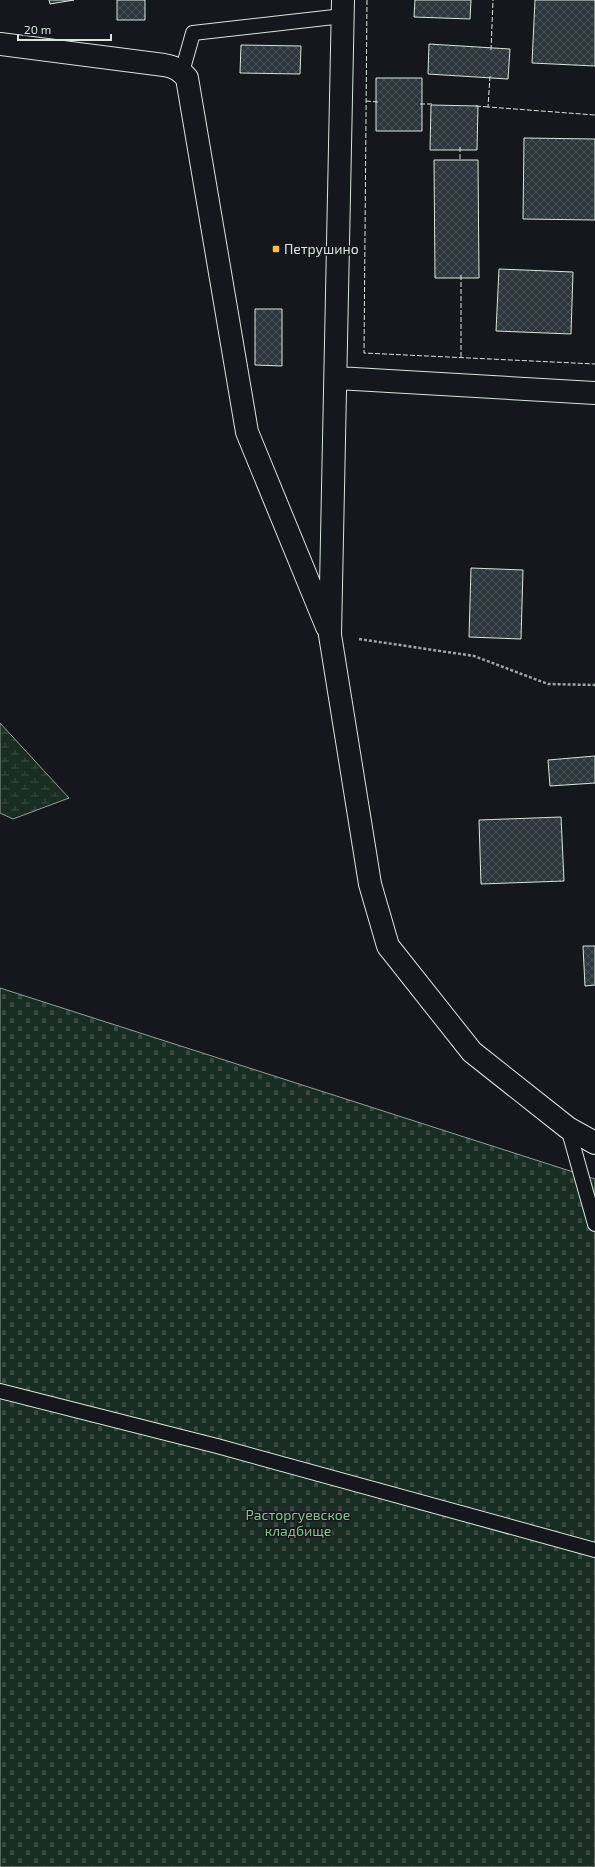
<svg xmlns="http://www.w3.org/2000/svg" width="595" height="1867" font-family="'Exo 2',sans-serif">
<style>
.wetland{fill:url(#wetland-marsh);stroke:#939e99}
.cemetery{fill:url(#cemetery-stones);stroke:#939e99}
.building{fill:url(#building-cross-hatch);stroke:#d8e6dc}
.lines{fill:none;stroke-linecap:round;stroke-linejoin:round}
.service-casing{stroke:#d8e6dc;stroke-width:16}
.minor-casing{stroke:#d8e6dc;stroke-width:24}
.path{stroke:#9da8a2;stroke-width:2.5;stroke-dasharray:3 2;stroke-linecap:butt}
.service{stroke:#14181c;stroke-width:14}
.minor{stroke:#14181c;stroke-width:22}
.fence{stroke:#d8e6dc;stroke-width:1;stroke-dasharray:5 2;stroke-linecap:butt}
.poi-dot{fill:#ffb74d;stroke:#14181c;stroke-width:1.5}
.labels{text-anchor:middle;stroke-width:3;stroke-linejoin:round;paint-order:stroke}
.poi-label{font-size:14px;fill:#d8e6dc;stroke:#14181c;text-anchor:start}
.park-label{font-size:14px;fill:#8ac095;stroke:#14181c}
</style>
<defs>
<pattern id="wetland-marsh" width="20" height="14" patternUnits="userSpaceOnUse"><rect width="20" height="14" fill="#1a2d24"/><path d="M1 5h8M5 5V1M11 12h8M15 12V8" fill="none" stroke="#3b4b43"/></pattern>
<pattern id="cemetery-stones" width="16" height="16" patternUnits="userSpaceOnUse"><rect width="16" height="16" fill="#1a2d24"/><path d="M2 7V4a2 2 0 0 1 4 0v3zM10 15v-3a2 2 0 0 1 4 0v3z" fill="#3b4b43"/></pattern>
<pattern id="building-cross-hatch" width="8" height="8" patternUnits="userSpaceOnUse"><rect width="8" height="8" fill="#2c363c"/><path d="M0 0l8 8M0 8l8-8" fill="none" stroke="#4a5358"/></pattern>
</defs>
<rect width="100%" height="100%" fill="#14181c"/>
<path class="wetland" d="M 0,723 L 69,798 L 13,819 L 0,813 Z"/>
<path class="cemetery" d="M 0,988 L 595,1179 L 595,1867 L 0,1867 Z"/>
<path class="building" d="M 49,0 L 74,0 L 50,4 Z
M 117,0 L 145,0 L 145,20 L 117,20 Z
M 415,0 L 471,0 L 470,19 L 414,17 Z
M 535,0 L 595,0 L 595,66 L 532,63 Z
M 429,44 L 510,49 L 508,79 L 428,74 Z
M 241,45 L 301,46 L 300,74 L 240,73 Z
M 376,78 L 422,78 L 422,131 L 376,131 Z
M 431,105 L 478,106 L 477,150 L 430,150 Z
M 524,138 L 595,139 L 595,220 L 523,219 Z
M 434,160 L 478,160 L 479,278 L 435,278 Z
M 499,269 L 573,272 L 571,334 L 496,331 Z
M 255,309 L 282,309 L 282,366 L 255,365 Z
M 471,568 L 523,570 L 521,639 L 469,637 Z
M 595,756 L 595,783 L 550,786 L 548,760 Z
M 561,817 L 564,881 L 481,884 L 479,820 Z
M 583,946 L 595,946 L 595,985 L 585,986 Z"/>
<g class="lines">
<g class="service-casing">
<path id="service" d="M 182,72 L 193,33 L 343,16
M 568,1128 L 595,1224
M 0,1391 L 217,1446 L 595,1550"/>
</g>
<g class="minor-casing">
<path id="minor" d="M 343,0 L 330,635 L 370,884 L 388,946 L 472,1052 L 568,1128 L 595,1143
M 0,44 L 164,65 C 175,67 180,70 187,78 L 247,432 L 327,627
M 337,378 L 595,393"/>
</g>
<path class="path" d="M 359,639 L 474,656 L 548,684 L 595,685"/>
<use href="#service" class="service"/>
<use href="#minor" class="minor"/>
<path class="fence" d="M 367,0 L 364,353 L 595,364
M 491,50 L 493,0
M 490,76 L 488,107 L 595,115
M 366,101 L 378,102
M 420,104 L 434,104
M 476,106 L 488,107
M 460,147 L 460,161
M 461,275 L 461,357"/>
</g>
<rect class="poi-dot" x="272" y="245" width="8" height="8" rx="2"/>
<g class="labels">
<g class="poi-label">
<text x="284" y="254">Петрушино</text>
</g>
<g class="park-label">
<text x="298" y="1520">Расторгуевское<tspan x="298" dy="16">кладбище</tspan></text>
</g>
</g>
<path d="M18 34v6h93v-6" fill="none" stroke="#d8e6dc" stroke-width="2"/>
<text x="24" y="34" font-size="12" fill="#d8e6dc" stroke="#14181c" stroke-width="3" paint-order="stroke">20 m</text>
</svg>
